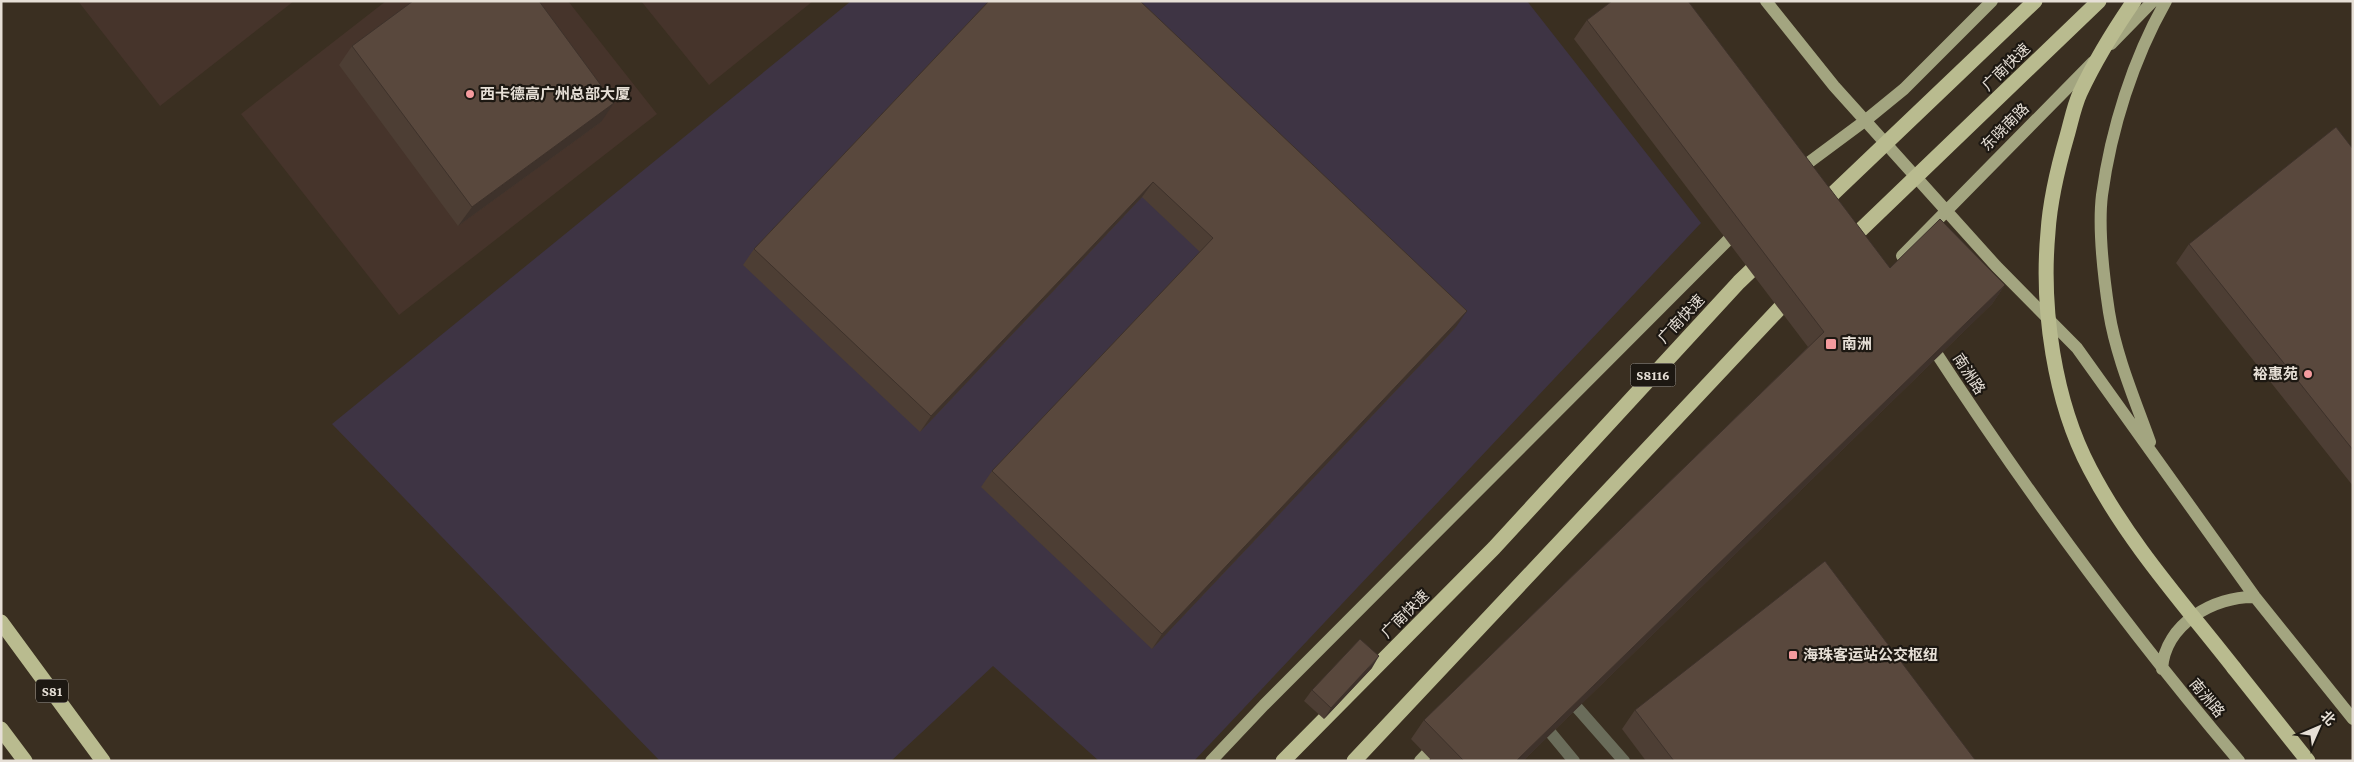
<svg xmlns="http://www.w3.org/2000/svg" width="2354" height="762" font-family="'Crimson Pro','Noto Sans SC',serif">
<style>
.commercial{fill:#46342b}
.industrial{fill:#3e3444}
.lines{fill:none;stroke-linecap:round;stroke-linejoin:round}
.minor{stroke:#6a6c5a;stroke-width:12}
.major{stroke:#a3a580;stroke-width:12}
.highway{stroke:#b9bb8f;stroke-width:15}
.highway-bridge{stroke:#b9bb8f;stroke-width:15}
.wall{fill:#4d3e34}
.shaded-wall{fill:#3e322b}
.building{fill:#59483d;stroke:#3e322b}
.poi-dot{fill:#f59b9e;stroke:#1d1812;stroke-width:2}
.labels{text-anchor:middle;stroke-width:4.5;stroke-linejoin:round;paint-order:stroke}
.shield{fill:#1d1812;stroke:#aaa39b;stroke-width:1}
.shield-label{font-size:14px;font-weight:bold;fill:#e6dfd6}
.street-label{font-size:15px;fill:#e6dfd6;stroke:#1d1812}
.poi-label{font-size:15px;font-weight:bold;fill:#e6dfd6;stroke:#1d1812;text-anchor:start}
</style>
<rect width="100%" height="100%" fill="#3a2f21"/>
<path class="commercial" d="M 78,1 L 294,1 L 160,106 Z
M 386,1 L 568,1 L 657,114 L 399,315 L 241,114 Z
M 641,1 L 813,1 L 709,85 Z"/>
<path class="industrial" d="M 851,1 L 1527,1 L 1701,223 L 1194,761 L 1099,761 L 993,666 L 891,761 L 660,761 L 332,424 Z"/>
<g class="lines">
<path class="minor" d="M 1566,695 L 1624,761
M 1540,720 L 1574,761"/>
<path class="major" d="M 1766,1 L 1834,86 L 1996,266 L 2077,348 L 2255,597 L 2353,719
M 2111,44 L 2153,1
M 1796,172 L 1866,120 L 1904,89 L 1992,1
M 1902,256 L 2093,62
M 1929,342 C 2024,488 2126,628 2239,761
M 2150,442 C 2135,400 2116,356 2109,312 C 2104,279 2098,228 2102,195 C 2111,129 2133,59 2166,1
M 2162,669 C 2165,624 2214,596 2255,597
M 1211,761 L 1264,705 L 1738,230
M 1420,761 L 1438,742"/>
<path class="highway" d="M 1,622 L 103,761
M 2234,668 L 2308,761
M 1,729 L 25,761"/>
<path class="highway-bridge" d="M 2134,1 C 2114,30 2095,61 2080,93 C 2074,106 2071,122 2067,136 C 2058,167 2050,200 2048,232 C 2041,308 2054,401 2090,469 C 2128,542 2183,603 2234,668
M 1819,207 L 2035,1
M 1846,244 L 2099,1
M 1283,761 L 1494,548 L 1739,282 L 1764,258
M 1354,761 L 1793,294"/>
</g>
<path class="wall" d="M 989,1 L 1456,327 L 1152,649 L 981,487 L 992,471 L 1200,252 L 1142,197 L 920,432 L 743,265 L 754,249 Z
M 1587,20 L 1890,268 L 2005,285 L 1992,304 L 1523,761 L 1432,761 L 1411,739 L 1424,720 L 1808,347 L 1574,39 Z
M 352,46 L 601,122 L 458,226 L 339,65 Z
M 2353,149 L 2353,486 L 2176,263 L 2189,244 Z
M 1372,668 L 1324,719 L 1304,701 L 1312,690 Z
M 1635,710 L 1976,761 L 1646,761 L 1622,729 Z"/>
<path class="shaded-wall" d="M 614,103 L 601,122 L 458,226 L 472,207 Z
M 1153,182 L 1142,197 L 920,432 L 931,416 Z
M 2005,285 L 1992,304 L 1523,761 L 1516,761 Z
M 1467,311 L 1456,327 L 1152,649 L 1162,634 Z
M 1379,656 L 1372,668 L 1324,719 L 1331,708 Z"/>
<path class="building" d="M 413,1 L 539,1 L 614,103 L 472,207 L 352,46 Z
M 989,1 L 1140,1 L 1467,311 L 1162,634 L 992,471 L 1213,238 L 1153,182 L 931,416 L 754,249 Z
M 1612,1 L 1688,1 L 1890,268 L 1940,219 L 2005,285 L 1516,761 L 1464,761 L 1424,720 L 1824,332 L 1587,20 Z
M 2336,127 L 2353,149 L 2353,450 L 2189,244 Z
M 1825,561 L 1976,761 L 1674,761 L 1635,710 Z
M 1360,639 L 1379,656 L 1331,708 L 1312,690 Z"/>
<g class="poi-dot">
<circle cx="470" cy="94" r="5"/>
<rect x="1825" y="338" width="12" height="12" rx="2.5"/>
<circle cx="2308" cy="374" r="5"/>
<rect x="1788" y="650" width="10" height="10" rx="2.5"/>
</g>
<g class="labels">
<g class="shield">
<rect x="1630.5" y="363.5" width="45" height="23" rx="4"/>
<rect x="36" y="679.5" width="32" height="23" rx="4"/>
</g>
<g class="shield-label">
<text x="1653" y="380">S8116</text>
<text x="52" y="696">S81</text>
</g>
<g class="street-label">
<text transform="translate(2006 67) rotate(-44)" y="5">广南快速</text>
<text transform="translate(2005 127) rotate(-45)" y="5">东晓南路</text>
<text transform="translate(1681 319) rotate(-47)" y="5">广南快速</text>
<text transform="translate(1969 374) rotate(57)" y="5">南洲路</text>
<text transform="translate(1405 614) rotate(-45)" y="5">广南快速</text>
<text transform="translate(2207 698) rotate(50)" y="5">南洲路</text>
</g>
<g class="poi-label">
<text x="480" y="99">西卡德高广州总部大厦</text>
<text x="1842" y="349">南洲</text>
<text x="2298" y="379" text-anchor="end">裕惠苑</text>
<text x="1803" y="660">海珠客运站公交枢纽</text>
</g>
</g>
<rect width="2354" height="762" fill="none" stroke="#e6dfd6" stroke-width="5"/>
<g transform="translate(2319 727) rotate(45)" stroke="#1d1812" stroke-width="4" paint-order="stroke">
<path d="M0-4L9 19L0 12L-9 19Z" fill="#e6dfd6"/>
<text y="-8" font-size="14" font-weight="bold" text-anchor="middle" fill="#e6dfd6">北</text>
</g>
</svg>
